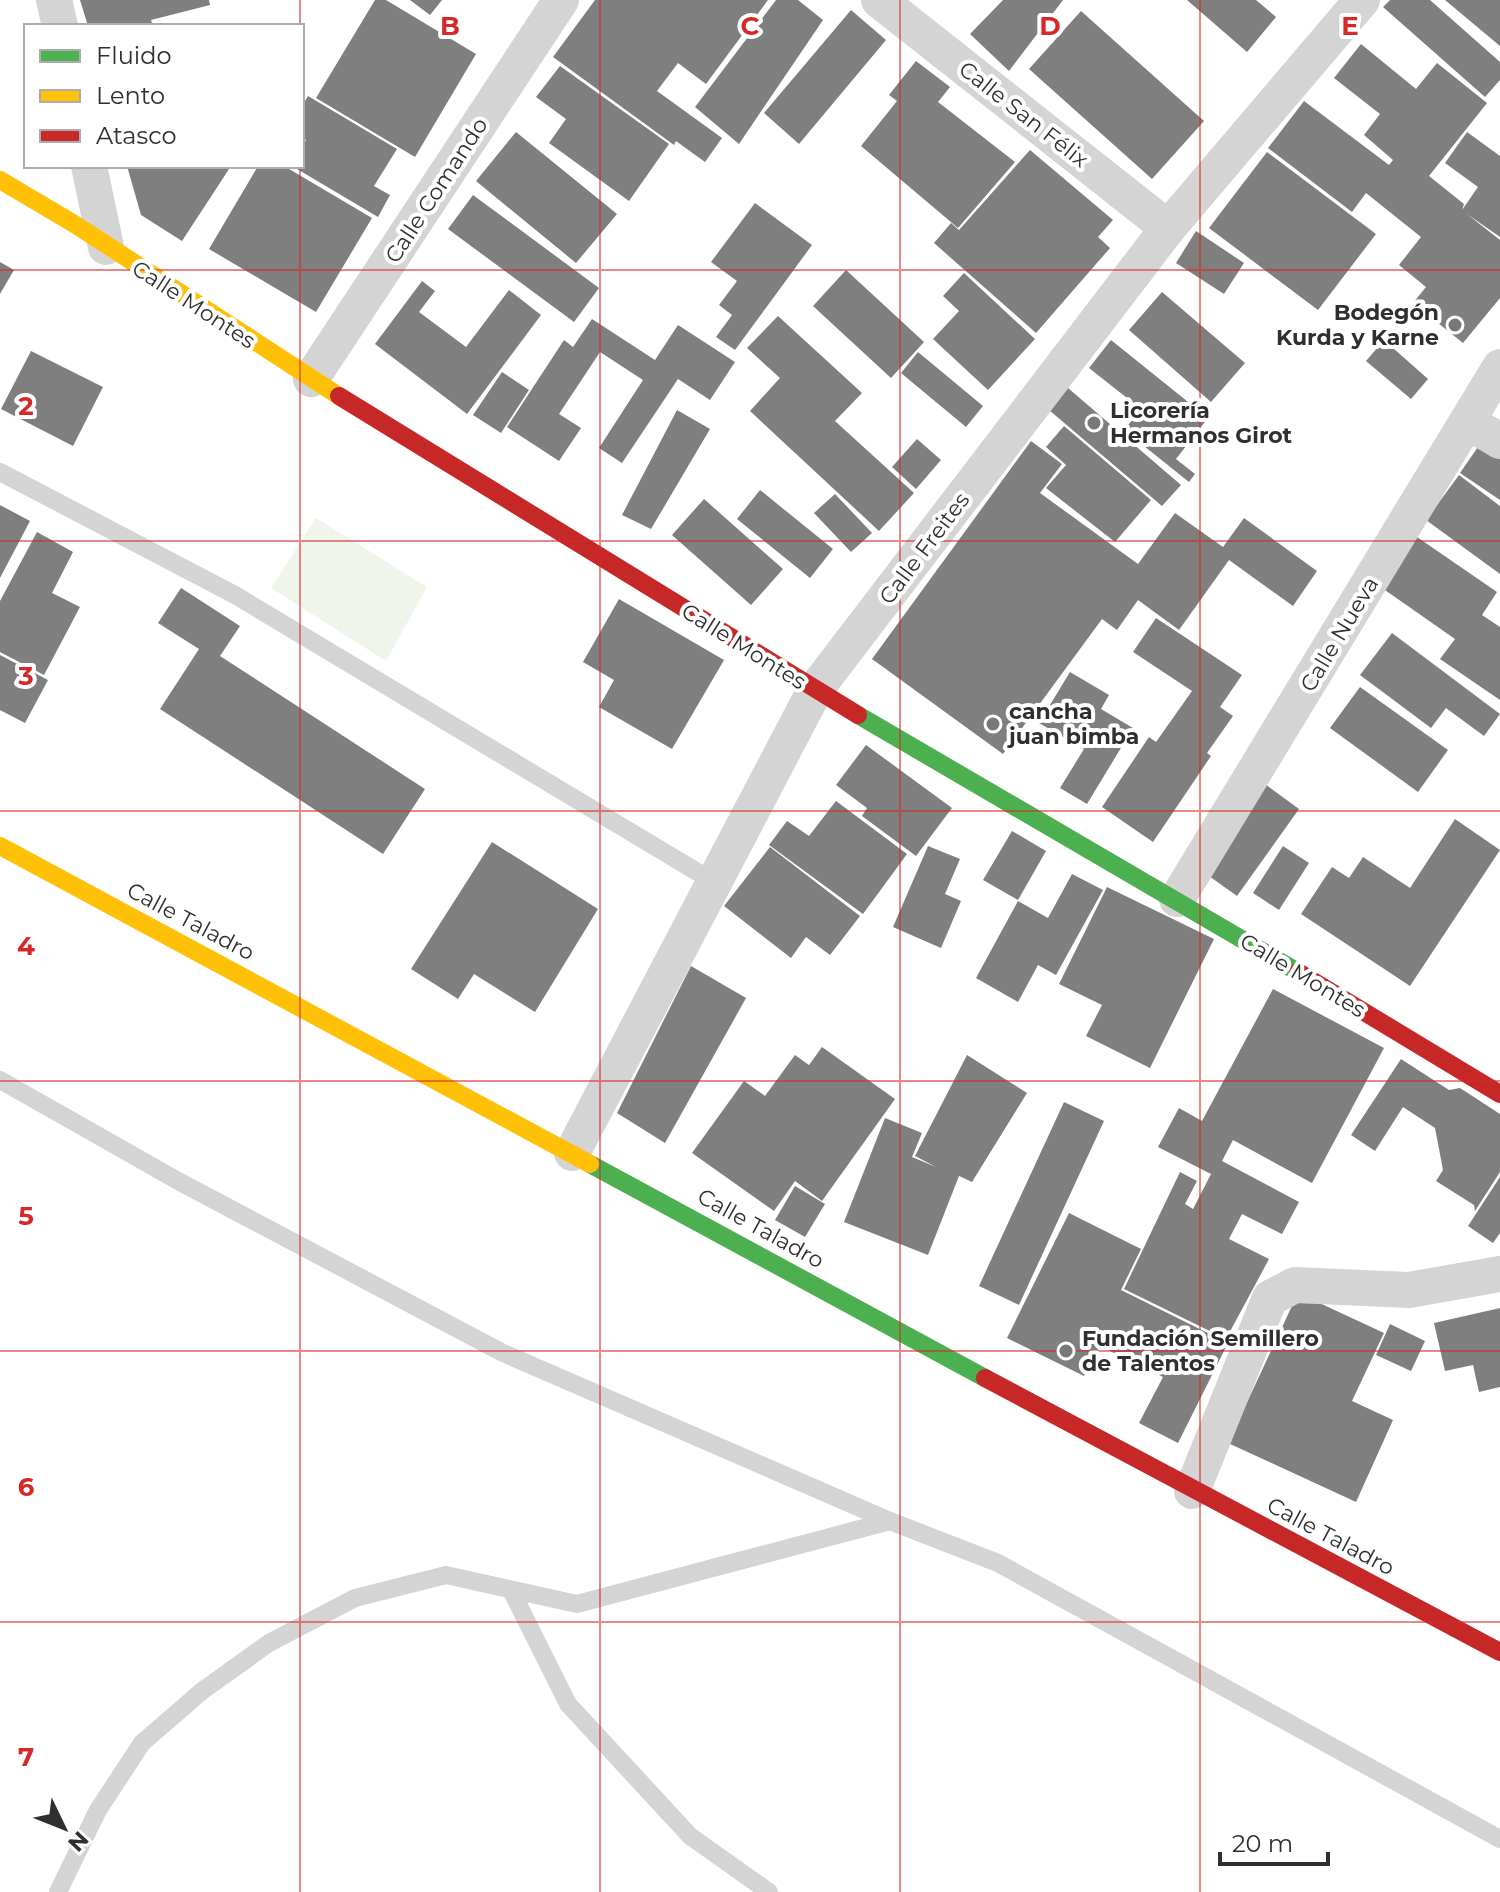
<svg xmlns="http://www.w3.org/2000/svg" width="1500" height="1892" font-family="Montserrat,sans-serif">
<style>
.green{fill:#eff5eb}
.building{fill:#7f7f7f}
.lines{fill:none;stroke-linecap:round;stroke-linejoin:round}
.lane{stroke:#d4d4d4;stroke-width:18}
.street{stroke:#d4d4d4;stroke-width:36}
.fast{stroke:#4caf50;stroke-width:18}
.slow{stroke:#ffc107;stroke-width:18}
.jam{stroke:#c62828;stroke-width:18}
.grid{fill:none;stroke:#d62828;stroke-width:2;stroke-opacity:0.55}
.poi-dot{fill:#787878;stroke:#fff;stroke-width:3}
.labels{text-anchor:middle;stroke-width:8;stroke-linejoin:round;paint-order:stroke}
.street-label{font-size:22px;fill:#2f2f2f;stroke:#fff}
.poi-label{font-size:22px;font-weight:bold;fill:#2f2f2f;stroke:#fff;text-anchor:start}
.grid-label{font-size:26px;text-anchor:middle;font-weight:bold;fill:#d62828;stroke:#fff;stroke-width:8;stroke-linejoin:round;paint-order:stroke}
</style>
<rect width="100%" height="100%" fill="#fff"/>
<path class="green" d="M 316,518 L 427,587 L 386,661 L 271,588 Z"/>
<path class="building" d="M 80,0 L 209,0 L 210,5 L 151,20 L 153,26 L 88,26 Z
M 375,0 L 386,0 L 476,54 L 415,157 L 316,98 Z
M 410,0 L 442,0 L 430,15 Z
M 595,0 L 768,0 L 706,84 L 678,63 L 657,91 L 722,138 L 705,162 L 676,141 L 674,145 L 553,57 Z
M 776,0 L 798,0 L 823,20 L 739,144 L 695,107 Z
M 1003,0 L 1063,0 L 1009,71 L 970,34 Z
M 1187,0 L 1256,0 L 1276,17 L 1247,52 Z
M 1390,0 L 1430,0 L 1500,62 L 1500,80 L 1485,97 L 1383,7 Z
M 1445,0 L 1500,0 L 1500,46 Z
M 851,10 L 886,40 L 799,144 L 764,113 Z
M 1081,11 L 1204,121 L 1152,179 L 1029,69 Z
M 1361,44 L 1416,89 L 1437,63 L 1487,103 L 1429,176 L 1464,204 L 1462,210 L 1478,187 L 1445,163 L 1467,132 L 1500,156 L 1500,237 L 1467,214 L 1500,240 L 1500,298 L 1463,343 L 1413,303 L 1426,287 L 1399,265 L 1421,237 L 1366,193 L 1352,212 L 1268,148 L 1304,101 L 1389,165 L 1393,160 L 1364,135 L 1380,114 L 1334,78 Z
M 916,61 L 950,87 L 938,102 L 1015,162 L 958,228 L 861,146 L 897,101 L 889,95 Z
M 560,66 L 669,144 L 629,201 L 549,143 L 566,119 L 536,97 Z
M 308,96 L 397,149 L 374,186 L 390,195 L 378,217 L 292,166 L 302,166 L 302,147 L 306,140 L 302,138 L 302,106 Z
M 516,132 L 617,214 L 576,263 L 476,181 Z
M 1030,150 L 1113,220 L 1098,237 L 1110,248 L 1036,333 L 934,243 L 951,223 L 959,230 Z
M 1267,152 L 1376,234 L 1318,310 L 1209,228 Z
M 127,166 L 231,166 L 182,241 L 141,215 Z
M 258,166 L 284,166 L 372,218 L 316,312 L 209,249 Z
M 473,195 L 599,288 L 574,322 L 448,229 Z
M 755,203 L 812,245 L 735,350 L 716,337 L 732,315 L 719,305 L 737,281 L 711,262 Z
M 1196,231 L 1244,263 L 1224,294 L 1176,263 Z
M 0,262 L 14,270 L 0,294 Z
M 846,270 L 924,342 L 891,378 L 813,306 Z
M 964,273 L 1035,339 L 988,390 L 933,339 L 959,311 L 943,296 Z
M 422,281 L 435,291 L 419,312 L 466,347 L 509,290 L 541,315 L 467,414 L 375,344 Z
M 1162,292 L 1245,363 L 1211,402 L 1129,330 Z
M 778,316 L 862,393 L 835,421 L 914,493 L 879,531 L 750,411 L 780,378 L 747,348 Z
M 592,319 L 655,360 L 678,325 L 735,362 L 710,400 L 678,379 L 622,463 L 599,448 L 643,380 L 600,352 L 559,414 L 581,428 L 559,461 L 507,427 L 564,340 L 573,347 Z
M 1111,340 L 1208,418 L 1176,459 L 1195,474 L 1189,482 L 1124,430 L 1141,409 L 1089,368 Z
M 1384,340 L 1428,379 L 1411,399 L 1366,361 Z
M 31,351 L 103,387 L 73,446 L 1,409 Z
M 918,352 L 983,406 L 966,427 L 901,373 Z
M 502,372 L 529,390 L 501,433 L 473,415 Z
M 1068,388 L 1181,485 L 1162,506 L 1049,410 Z
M 677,410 L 710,429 L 651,529 L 622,515 Z
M 1064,426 L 1151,500 L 1115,542 L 1046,488 L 1066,465 L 1046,447 Z
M 917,439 L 941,460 L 916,489 L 892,467 Z
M 1031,441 L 1062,464 L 1040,493 L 1138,564 L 1175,513 L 1223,547 L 1244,518 L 1317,571 L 1293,606 L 1229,560 L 1179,630 L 1138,600 L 1117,630 L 1102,619 L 1003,754 L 872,659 Z
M 1480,444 L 1500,458 L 1500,500 L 1460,473 Z
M 1459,475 L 1500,506 L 1500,574 L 1426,520 Z
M 760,490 L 833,549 L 810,578 L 737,519 Z
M 835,494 L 872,533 L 851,552 L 814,513 Z
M 704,499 L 783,569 L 751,605 L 672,535 Z
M 0,505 L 30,521 L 0,578 Z
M 37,532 L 73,552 L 52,593 L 80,607 L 44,675 L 0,652 L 0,601 Z
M 1417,537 L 1497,592 L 1482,615 L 1500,627 L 1500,700 L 1440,659 L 1455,639 L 1382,588 Z
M 181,588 L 240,626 L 220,656 L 425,789 L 383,854 L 160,709 L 199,649 L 158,623 Z
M 619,599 L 724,660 L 672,749 L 599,707 L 614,680 L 583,662 Z
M 1156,618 L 1242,675 L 1220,707 L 1233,716 L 1207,753 L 1211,756 L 1153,842 L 1102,807 L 1149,737 L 1156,742 L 1192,691 L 1133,652 Z
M 1392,633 L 1500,714 L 1484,736 L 1446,708 L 1431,728 L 1360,675 Z
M 0,655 L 48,680 L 25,723 L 0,710 Z
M 1070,672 L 1109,695 L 1101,709 L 1133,728 L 1087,804 L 1060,788 L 1084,749 L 1039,723 Z
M 1360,687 L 1448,750 L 1418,792 L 1330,728 Z
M 866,745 L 952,808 L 916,856 L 862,816 L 867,808 L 836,785 Z
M 1265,784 L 1299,809 L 1237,896 L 1202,871 Z
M 836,801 L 907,854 L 863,914 L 769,845 L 787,821 L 809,836 Z
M 1455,819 L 1500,850 L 1410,986 L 1301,914 L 1332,867 L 1349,878 L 1363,857 L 1410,888 Z
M 1012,831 L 1046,851 L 1018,900 L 983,880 Z
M 492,842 L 598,909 L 535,1012 L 474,974 L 458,999 L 411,969 Z
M 928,846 L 960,859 L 945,894 L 961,901 L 941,948 L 893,927 Z
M 1283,846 L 1309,863 L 1279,910 L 1253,893 Z
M 770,847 L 860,916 L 830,955 L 806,937 L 791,958 L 724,906 Z
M 1072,874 L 1103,890 L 1056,975 L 1038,965 L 1018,1002 L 976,978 L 1018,901 L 1048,918 Z
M 1107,887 L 1214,939 L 1150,1068 L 1086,1036 L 1102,1005 L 1059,984 Z
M 691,966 L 746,998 L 665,1143 L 617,1113 Z
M 1273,989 L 1384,1048 L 1312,1183 L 1233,1140 L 1222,1161 L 1299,1202 L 1282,1234 L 1242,1214 L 1229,1239 L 1269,1259 L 1226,1339 L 1124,1289 L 1180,1172 L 1197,1181 L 1185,1204 L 1193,1209 L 1211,1174 L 1158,1147 L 1179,1108 L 1202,1121 Z
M 822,1047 L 895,1099 L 822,1201 L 795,1181 L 774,1211 L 692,1153 L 744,1081 L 765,1096 L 795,1055 L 809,1065 Z
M 967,1055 L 1027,1093 L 972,1182 L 959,1176 L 928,1255 L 844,1222 L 885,1118 L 922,1133 L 912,1157 L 936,1167 L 915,1156 Z
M 1401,1059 L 1449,1090 L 1460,1088 L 1500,1114 L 1500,1172 L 1475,1211 L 1474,1205 L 1436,1181 L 1443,1170 L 1435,1128 L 1403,1107 L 1375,1151 L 1351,1135 Z
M 1064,1102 L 1104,1121 L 1019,1305 L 979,1286 Z
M 1500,1177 L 1500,1233 L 1493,1243 L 1468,1226 Z
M 795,1186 L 825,1204 L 805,1237 L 775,1220 Z
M 1069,1213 L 1141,1249 L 1121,1290 L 1228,1343 L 1178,1443 L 1139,1423 L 1163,1377 L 1100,1346 L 1084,1376 L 1007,1338 Z
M 1298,1293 L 1384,1333 L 1352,1401 L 1393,1420 L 1356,1502 L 1228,1443 Z
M 1500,1308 L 1500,1387 L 1479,1392 L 1473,1365 L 1445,1371 L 1434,1323 Z
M 1390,1324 L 1425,1341 L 1411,1371 L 1376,1355 Z"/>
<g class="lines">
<path class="lane" d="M 0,472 L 235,595 L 714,882
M 0,1080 L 180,1182 L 503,1353 L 890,1521
M 512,1592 L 568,1704 L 690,1836 L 769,1892
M 58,1892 L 98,1810 L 142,1743 L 202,1691 L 269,1643 L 355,1598 L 446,1575 L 577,1604 L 890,1521 L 998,1563 L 1500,1839"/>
<path class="street" d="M 54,0 L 60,26
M 879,0 L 1168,228
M 89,166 L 106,247
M 311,379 L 561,0
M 1468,422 L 1500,441
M 1177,899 L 1500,367
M 572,1153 L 815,690 L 1168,228 L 1362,0
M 1192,1491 L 1270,1298 L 1295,1285 L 1409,1290 L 1500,1274"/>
<path class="fast" d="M 858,715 L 1298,972
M 590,1164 L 985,1378"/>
<path class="slow" d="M 0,180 L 76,225 L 339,396
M 0,846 L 590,1164"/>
<path class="jam" d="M 339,396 L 858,715
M 1298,972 L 1500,1094
M 985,1378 L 1500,1652"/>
</g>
<path class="grid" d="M 300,0 L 300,26M 600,0 L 600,1892M 900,0 L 900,1892M 1200,0 L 1200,1892M 300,166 L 300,1892M 0,270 L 1500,270M 0,541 L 1500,541M 0,811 L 1500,811M 0,1081 L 1500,1081M 0,1351 L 1500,1351M 0,1622 L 1500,1622"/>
<g class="poi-dot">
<circle cx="1455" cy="325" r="8"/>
<circle cx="1094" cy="423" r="8"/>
<circle cx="993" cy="724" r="8"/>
<circle cx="1066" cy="1351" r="8"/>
</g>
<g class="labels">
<g class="street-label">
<text transform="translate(1024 114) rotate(38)" y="8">Calle San Félix</text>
<text transform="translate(436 190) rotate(-57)" y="8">Calle Comando</text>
<text transform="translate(194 304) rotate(33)" y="8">Calle Montes</text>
<text transform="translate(924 548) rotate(-53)" y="8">Calle Freites</text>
<text transform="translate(1339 634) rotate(-59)" y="8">Calle Nueva</text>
<text transform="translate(744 646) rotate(32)" y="8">Calle Montes</text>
<text transform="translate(191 921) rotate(28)" y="8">Calle Taladro</text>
<text transform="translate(1303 975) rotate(31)" y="8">Calle Montes</text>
<text transform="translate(761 1228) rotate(29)" y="8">Calle Taladro</text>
<text transform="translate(1331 1536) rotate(28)" y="8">Calle Taladro</text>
</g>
<g class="poi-label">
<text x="1439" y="320" text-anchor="end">Bodegón<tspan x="1439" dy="25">Kurda y Karne</tspan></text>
<text x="1110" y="418">Licorería<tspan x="1110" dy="25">Hermanos Girot</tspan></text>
<text x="1009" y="719">cancha<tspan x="1009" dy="25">juan bimba</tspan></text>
<text x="1082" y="1346">Fundación Semillero<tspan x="1082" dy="25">de Talentos</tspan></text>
</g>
</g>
<g class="grid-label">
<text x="450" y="35">B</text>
<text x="750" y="35">C</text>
<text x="1050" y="35">D</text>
<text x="1350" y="35">E</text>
<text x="26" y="415">2</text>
<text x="26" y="685">3</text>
<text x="26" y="955">4</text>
<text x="26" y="1225">5</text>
<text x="26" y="1496">6</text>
<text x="26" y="1766">7</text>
</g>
<rect x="24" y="24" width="280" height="144" fill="#ffffff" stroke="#acacac" stroke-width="2"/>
<rect x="40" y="50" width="40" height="12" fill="#4caf50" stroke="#acacac" stroke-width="2"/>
<text x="96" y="64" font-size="24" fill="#2f2f2f">Fluido</text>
<rect x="40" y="90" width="40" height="12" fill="#ffc107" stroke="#acacac" stroke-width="2"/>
<text x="96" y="104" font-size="24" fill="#2f2f2f">Lento</text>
<rect x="40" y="130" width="40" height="12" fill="#c62828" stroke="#acacac" stroke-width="2"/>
<text x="96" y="144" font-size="24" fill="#2f2f2f">Atasco</text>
<g transform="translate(64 1828) rotate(133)" stroke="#ffffff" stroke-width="6" paint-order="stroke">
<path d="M0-6L14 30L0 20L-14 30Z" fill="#2f2f2f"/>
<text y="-12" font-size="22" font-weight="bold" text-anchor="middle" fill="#2f2f2f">N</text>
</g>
<path d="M1220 1852v12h108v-12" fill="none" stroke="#2f2f2f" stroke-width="4"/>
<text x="1232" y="1852" font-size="24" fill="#2f2f2f" stroke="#ffffff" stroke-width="6" paint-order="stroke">20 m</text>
</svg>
